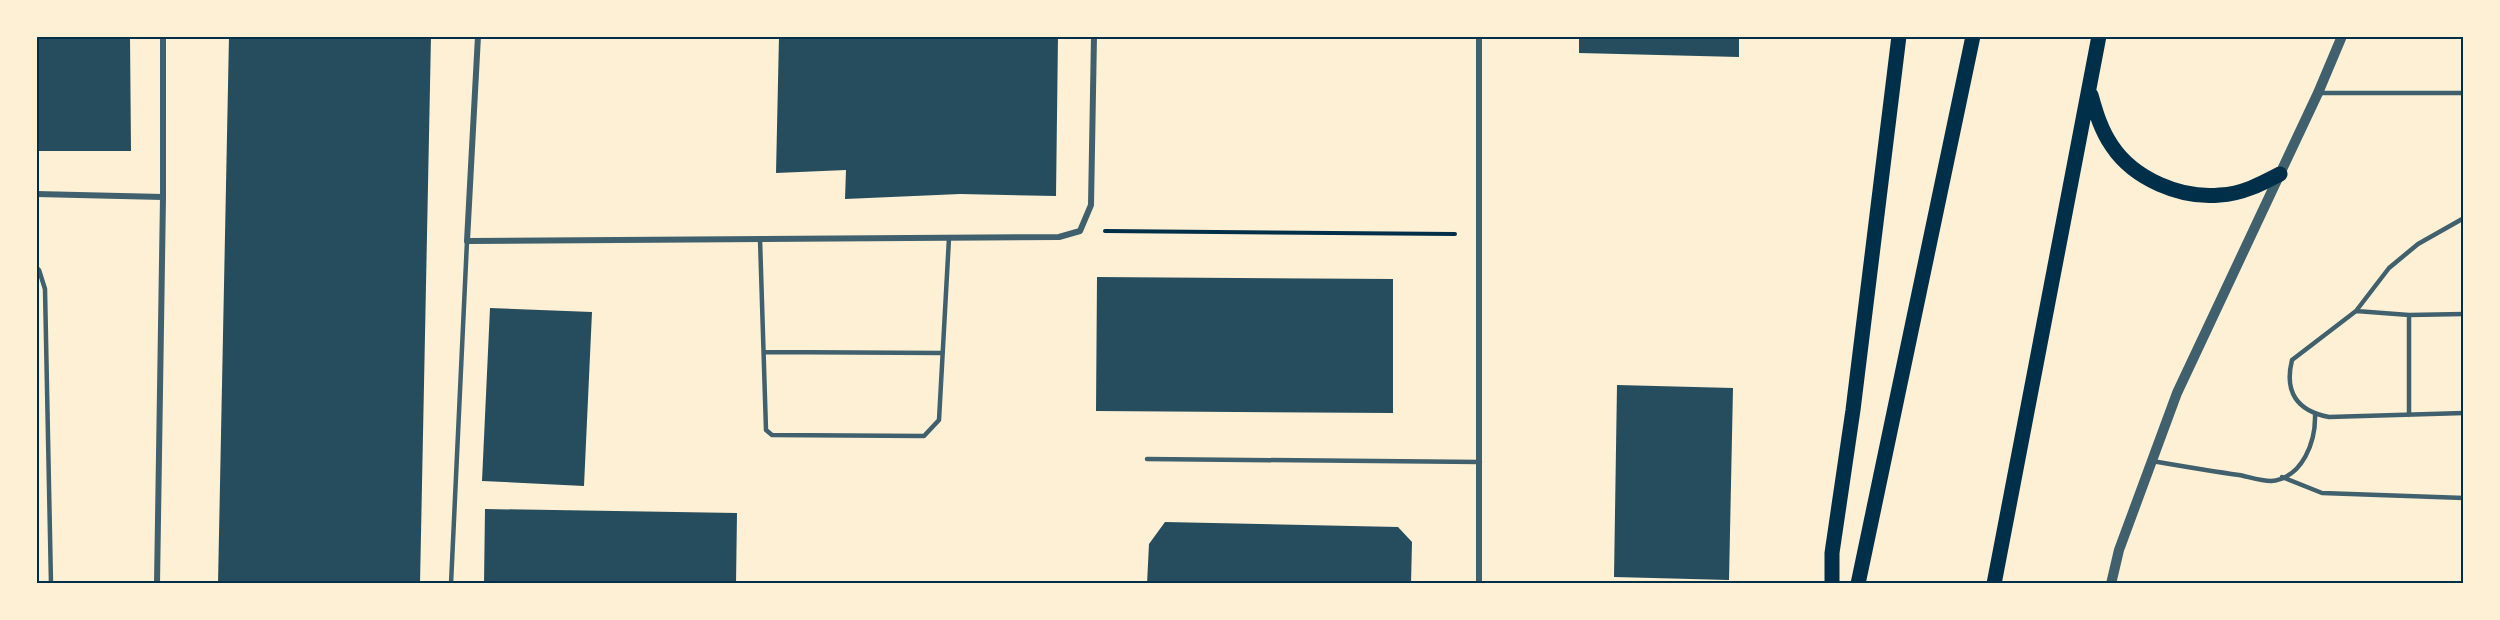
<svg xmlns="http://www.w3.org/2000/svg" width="2500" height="620" font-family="'Space Grotesk',sans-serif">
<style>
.building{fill:#264d5e}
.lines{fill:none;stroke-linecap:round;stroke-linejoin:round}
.path{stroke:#003049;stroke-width:4}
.service{stroke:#3f606c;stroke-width:4.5}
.minor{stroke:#3f606c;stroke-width:6}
.tertiary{stroke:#3f606c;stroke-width:10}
.primary{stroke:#003049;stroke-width:15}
.neatline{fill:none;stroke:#003049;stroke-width:2}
</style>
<rect width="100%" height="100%" fill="#fdf0d5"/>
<path class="building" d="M 36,36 L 130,36 L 131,151 L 36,151 Z
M 229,36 L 431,36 L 420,584 L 218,584 Z
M 779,36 L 1058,36 L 1056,196 L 960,194 L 845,199 L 846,170 L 776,173 Z
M 1579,36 L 1739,36 L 1739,57 L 1579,53 Z
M 1097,277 L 1393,279 L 1393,413 L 1096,411 Z
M 490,308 L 592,312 L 584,486 L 482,481 Z
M 1617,385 L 1733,388 L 1729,580 L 1614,577 Z
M 485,509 L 737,513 L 736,584 L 484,584 Z
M 1165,522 L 1398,527 L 1412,542 L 1411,584 L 1147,584 L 1149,544 Z"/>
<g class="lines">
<path class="path" d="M 1105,231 L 1455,234"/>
<path class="service" d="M 2318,93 L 2464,93
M 2464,218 L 2418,244 L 2389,268 L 2356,311 L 2292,360 C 2284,392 2297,411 2329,417 L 2464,413
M 760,239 L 766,430 L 772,435 L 924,436 L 939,420 L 949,238
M 36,267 L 39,270 L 45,289 L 51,584
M 2356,311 L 2409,315 L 2464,314
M 765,352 L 942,353
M 2409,415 L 2409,315
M 1147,459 L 1480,462
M 2152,461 C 2181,466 2210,471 2239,475 C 2249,477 2261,481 2271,481 C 2303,478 2316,441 2315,414
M 2282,477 L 2322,493 L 2464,498
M 451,584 L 467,241"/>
<path class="minor" d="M 478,36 L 467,241 L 1059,237 L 1080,231 L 1091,205 L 1094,36
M 1479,36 L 1479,584
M 36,194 L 163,197
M 157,584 L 163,197 L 163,36"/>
<path class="tertiary" d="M 2111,584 L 2119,550 L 2177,393 L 2318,93 L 2342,36"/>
<path class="primary" d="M 2091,95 C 2096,113 2101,130 2112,146 C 2134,179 2181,199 2220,195 C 2242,194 2261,184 2280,174
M 1832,584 L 1832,553 L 1853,410 L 1899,36
M 1858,584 L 1973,36
M 1994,584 L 2099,36"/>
</g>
<rect width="2500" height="620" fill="none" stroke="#fdf0d5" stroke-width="75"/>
<rect x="38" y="38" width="2424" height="544" class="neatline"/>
</svg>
